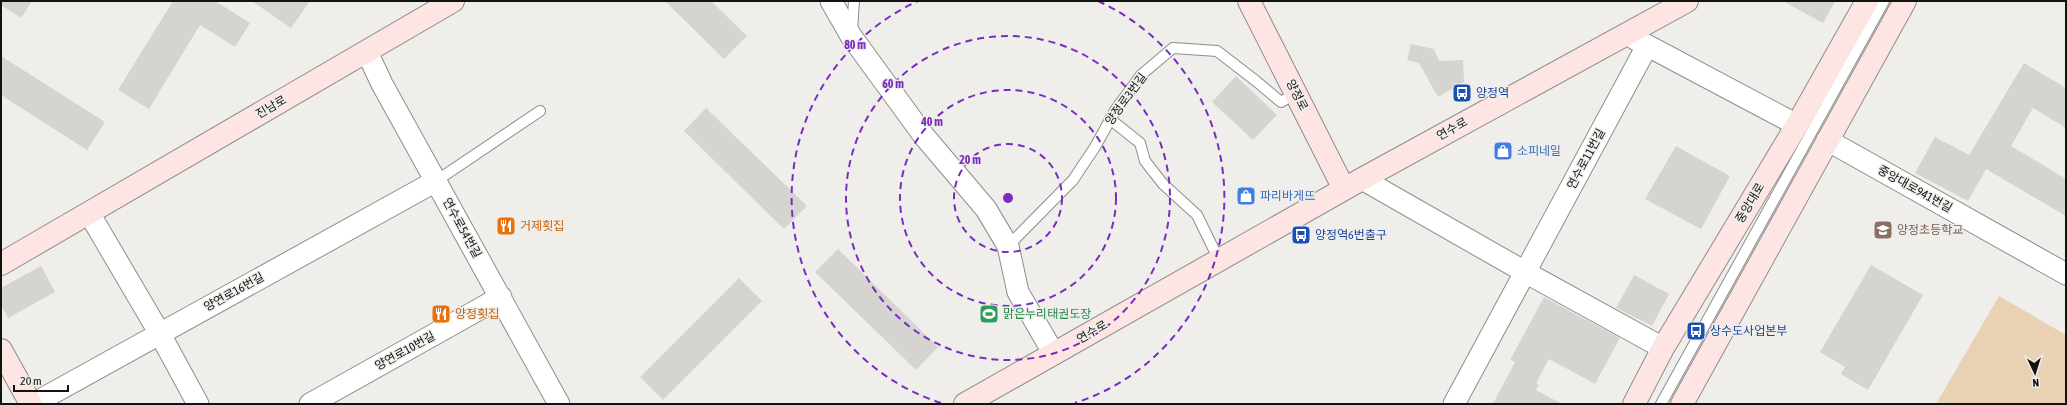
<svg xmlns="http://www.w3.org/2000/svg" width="2067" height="405" font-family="'Asap Condensed','Noto Sans KR',sans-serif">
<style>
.green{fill:#e8d2b3}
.building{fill:#d5d4d1}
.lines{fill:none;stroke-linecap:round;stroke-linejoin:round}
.lane-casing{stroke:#8f8d8b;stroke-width:12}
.street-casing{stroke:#8f8d8b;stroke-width:23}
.secondary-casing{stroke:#8f8d8b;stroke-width:24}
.lane{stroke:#fff;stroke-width:10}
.street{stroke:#fff;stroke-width:21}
.secondary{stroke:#fce5e2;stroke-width:22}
.ring{fill:none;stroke:#7b2cbf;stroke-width:2;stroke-dasharray:7 5}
.labels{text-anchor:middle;stroke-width:3;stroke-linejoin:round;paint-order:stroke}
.transit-label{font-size:12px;fill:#164399;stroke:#f0eeeb;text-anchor:start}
.street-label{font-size:12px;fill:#121211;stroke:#f0eeeb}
.shop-label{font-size:12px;fill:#366cbe;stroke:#f0eeeb;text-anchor:start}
.food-label{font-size:12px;fill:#c56008;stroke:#f0eeeb;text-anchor:start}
.education-label{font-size:12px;fill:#785e54;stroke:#f0eeeb;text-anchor:start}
.leisure-label{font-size:12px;fill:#27864d;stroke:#f0eeeb;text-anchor:start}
.centre{fill:#7b2cbf;stroke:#f0eeeb;stroke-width:2}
.ring-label{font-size:12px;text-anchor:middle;font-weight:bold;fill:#7b2cbf;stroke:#f0eeeb;stroke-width:3;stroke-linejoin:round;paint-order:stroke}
</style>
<rect width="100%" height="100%" fill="#f0eeeb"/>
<path class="green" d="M 1999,296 L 2066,335 L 2066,404 L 1936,404 Z"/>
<path class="building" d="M 1,1 L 32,1 L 21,18 L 1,5 Z
M 173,1 L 215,1 L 250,23 L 235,47 L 200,25 L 149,109 L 118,90 Z
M 252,1 L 310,1 L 291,28 Z
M 665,1 L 711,1 L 747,36 L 724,59 Z
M 1783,1 L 1835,1 L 1823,23 Z
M 1411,44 L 1434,49 L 1439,61 L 1463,60 L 1464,82 L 1438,97 L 1419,63 L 1407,60 Z
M 1,56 L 105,122 L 87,150 L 1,95 Z
M 2024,63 L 2066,88 L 2066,128 L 2033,108 L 2011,146 L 2066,179 L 2066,216 L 1986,169 L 1968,201 L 1915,173 L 1935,137 L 1969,155 Z
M 1236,76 L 1277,115 L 1253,140 L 1212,102 Z
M 706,108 L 807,206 L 784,229 L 684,131 Z
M 1676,146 L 1730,176 L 1701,229 L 1645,199 Z
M 838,249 L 938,347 L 916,370 L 815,272 Z
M 1871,265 L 1923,295 L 1868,390 L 1841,374 L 1845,367 L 1820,352 Z
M 41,266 L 55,292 L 8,318 L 1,305 L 1,288 Z
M 1634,275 L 1669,294 L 1652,326 L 1616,308 Z
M 739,278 L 762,301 L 663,400 L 640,377 Z
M 1544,297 L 1620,338 L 1595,384 L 1549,359 L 1536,383 L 1539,384 L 1536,390 L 1562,404 L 1493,404 L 1515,362 L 1510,360 Z"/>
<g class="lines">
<g class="lane-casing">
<path id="lane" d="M 852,30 L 854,1
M 1110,119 L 1140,143 L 1145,161 L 1163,184 L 1197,215 L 1219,260
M 436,181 L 540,111
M 1008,246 L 1073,180 L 1095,147 L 1116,109 L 1141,75 L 1173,48 L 1217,51 L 1256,81 L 1281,102 L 1296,93
M 1661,404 L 1884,1"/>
</g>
<g class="street-casing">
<path id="street" d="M 831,1 L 851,36 L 924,136 L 986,209 L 1008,246 L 1018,292 L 1054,354
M 1635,39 L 1797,125
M 367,52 L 382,84 L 559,404
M 1827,140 L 2066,274
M 1362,179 L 1525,272 L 1663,348
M 89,213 L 160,334 L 198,404
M 33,404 L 436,181
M 310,404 L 501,297
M 1454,404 L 1647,46"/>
</g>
<g class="secondary-casing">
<path id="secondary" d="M 1249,1 L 1344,189
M 1,264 L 453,1
M 1,350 L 31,404
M 965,404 L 1362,179 L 1687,1
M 1634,404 L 1663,348 L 1797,125 L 1867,1
M 1682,404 L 1905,1"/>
</g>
<use href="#lane" class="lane"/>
<use href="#street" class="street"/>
<use href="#secondary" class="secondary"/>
</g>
<g class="ring">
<circle cx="1008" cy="198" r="54"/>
<circle cx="1008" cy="198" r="108"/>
<circle cx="1008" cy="198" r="162"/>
<path d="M941 403A216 216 0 0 1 918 1M1098 1A216 216 0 0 1 1075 403"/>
</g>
<defs>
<g id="bus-square" transform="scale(1)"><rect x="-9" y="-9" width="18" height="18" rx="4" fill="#1a4fb4" stroke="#f0eeeb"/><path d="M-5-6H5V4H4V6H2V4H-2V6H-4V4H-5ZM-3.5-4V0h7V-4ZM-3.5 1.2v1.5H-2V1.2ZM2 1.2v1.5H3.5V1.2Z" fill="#fff"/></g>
<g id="shop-square" transform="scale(1)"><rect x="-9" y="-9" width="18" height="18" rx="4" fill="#3f7fe0" stroke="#f0eeeb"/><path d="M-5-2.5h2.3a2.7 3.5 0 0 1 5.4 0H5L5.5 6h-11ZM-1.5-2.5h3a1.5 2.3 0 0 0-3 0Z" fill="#fff"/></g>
<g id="restaurant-square" transform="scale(1)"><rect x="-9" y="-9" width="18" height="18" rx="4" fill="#e8710a" stroke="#f0eeeb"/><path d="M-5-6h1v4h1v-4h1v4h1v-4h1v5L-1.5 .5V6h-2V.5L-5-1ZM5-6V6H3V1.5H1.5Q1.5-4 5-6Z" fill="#fff"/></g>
<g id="school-square" transform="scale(1)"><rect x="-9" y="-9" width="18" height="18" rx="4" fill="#8d6e63" stroke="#f0eeeb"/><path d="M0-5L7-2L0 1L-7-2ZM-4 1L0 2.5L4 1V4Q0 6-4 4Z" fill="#fff"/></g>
<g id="stadium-square" transform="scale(1)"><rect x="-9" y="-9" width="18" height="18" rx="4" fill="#2e9e5b" stroke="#f0eeeb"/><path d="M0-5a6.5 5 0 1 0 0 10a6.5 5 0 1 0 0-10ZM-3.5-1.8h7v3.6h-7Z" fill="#fff"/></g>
</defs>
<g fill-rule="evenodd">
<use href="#bus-square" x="1462" y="93"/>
<use href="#shop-square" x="1503" y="151"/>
<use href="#shop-square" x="1246" y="196"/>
<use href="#restaurant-square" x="506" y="226"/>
<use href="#school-square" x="1883" y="230"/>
<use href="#bus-square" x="1301" y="235"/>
<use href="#restaurant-square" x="441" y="314"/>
<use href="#stadium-square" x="989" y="314"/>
<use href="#bus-square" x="1696" y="331"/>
</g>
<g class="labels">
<g class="transit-label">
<text x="1476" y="97">양정역</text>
<text x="1315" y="239">양정역6번출구</text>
<text x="1710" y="335">상수도사업본부</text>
</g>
<g class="street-label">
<text transform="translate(1297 95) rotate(63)" y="4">양정로</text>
<text transform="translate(1126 99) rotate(-54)" y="4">양정로3번길</text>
<text transform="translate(271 107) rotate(-30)" y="4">진남로</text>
<text transform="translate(1452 129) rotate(-29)" y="4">연수로</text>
<text transform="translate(1586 159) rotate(-62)" y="4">연수로11번길</text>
<text transform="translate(1915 189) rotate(29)" y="4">중앙대로941번길</text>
<text transform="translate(1750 203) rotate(-59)" y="4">중앙대로</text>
<text transform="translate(462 228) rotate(61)" y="4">연수로54번길</text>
<text transform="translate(234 292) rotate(-29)" y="4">양연로16번길</text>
<text transform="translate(1092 332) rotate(-30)" y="4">연수로</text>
<text transform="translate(405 351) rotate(-29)" y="4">양연로10번길</text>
</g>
<g class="shop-label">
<text x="1517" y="155">소피네일</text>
<text x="1260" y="200">파리바게뜨</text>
</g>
<g class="food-label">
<text x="520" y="230">거제횟집</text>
<text x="455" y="318">양정횟집</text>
</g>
<g class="education-label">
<text x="1897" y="234">양정초등학교</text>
</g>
<g class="leisure-label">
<text x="1003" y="318">맑은누리태권도장</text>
</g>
</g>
<circle cx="1008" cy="198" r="6" class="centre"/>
<g class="ring-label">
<text x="855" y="49">80 m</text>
<text x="893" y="88">60 m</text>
<text x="932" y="126">40 m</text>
<text x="970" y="164">20 m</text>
</g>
<rect width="2067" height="405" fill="none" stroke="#121211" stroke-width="4"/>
<g transform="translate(2035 373) rotate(176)" stroke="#f0eeeb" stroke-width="3" paint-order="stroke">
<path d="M0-3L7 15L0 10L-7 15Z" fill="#121211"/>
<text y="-6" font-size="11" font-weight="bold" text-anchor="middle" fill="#121211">N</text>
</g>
<path d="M14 385v6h54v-6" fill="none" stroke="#121211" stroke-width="2"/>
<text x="20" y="385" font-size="12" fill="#121211" stroke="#f0eeeb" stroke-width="3" paint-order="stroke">20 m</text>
</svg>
